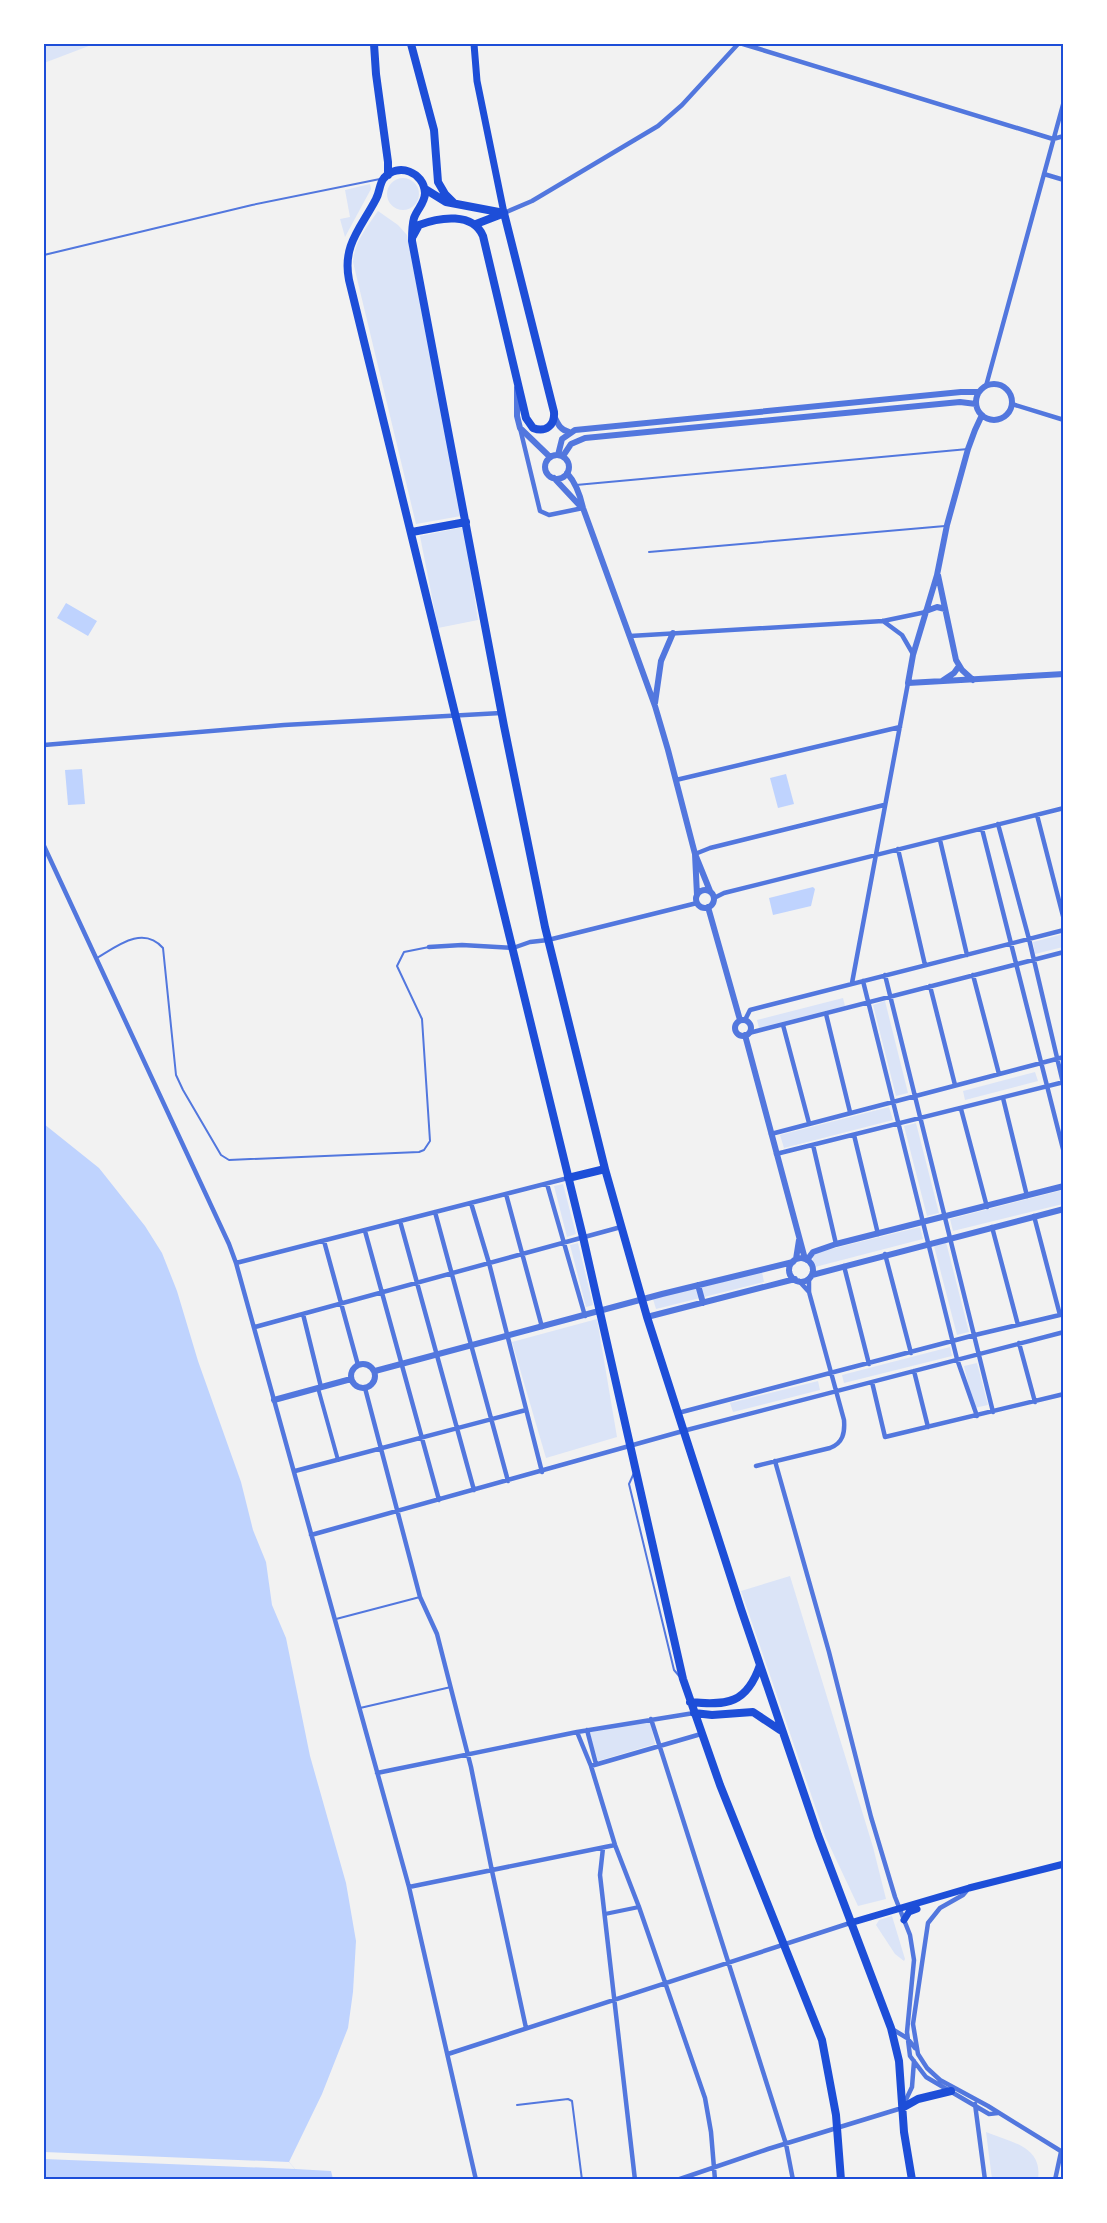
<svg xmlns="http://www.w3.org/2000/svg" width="1107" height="2223" font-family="'Alegreya Sans',sans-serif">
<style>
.green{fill:#dbe4f7}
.water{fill:#bfd3fe}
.pier{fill:#f2f2f2}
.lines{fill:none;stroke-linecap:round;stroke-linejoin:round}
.service{stroke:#5277de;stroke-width:2}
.pedestrian{stroke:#5277de;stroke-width:4}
.minor{stroke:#5277de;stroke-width:4.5}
.tertiary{stroke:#5277de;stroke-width:6}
.secondary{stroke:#1d4ed8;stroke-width:7}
.primary{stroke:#1d4ed8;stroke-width:8}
.neatline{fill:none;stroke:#1d4ed8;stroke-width:2}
</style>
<rect width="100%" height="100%" fill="#f2f2f2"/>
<path class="green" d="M 44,44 L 94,44 L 44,63 Z
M387 194a16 16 0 1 1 32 0a16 16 0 1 1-32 0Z
M 370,184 L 371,189 L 345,237 L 340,219 L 350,217 L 345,190 Z
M 378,211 L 398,225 L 407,235 L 461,516 L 416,524 L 353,262 C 354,242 367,227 378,211 Z
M 464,527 L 478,620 L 438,628 L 420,536 Z
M 1063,934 L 1063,947 L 1035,954 L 1033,942 Z
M 843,998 L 845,1006 L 759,1028 L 757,1020 Z
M 885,1001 L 908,1093 L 896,1096 L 873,1005 Z
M 1035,1072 L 1038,1081 L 965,1100 L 963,1091 Z
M 889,1107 L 893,1120 L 784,1148 L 780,1135 Z
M 916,1123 L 939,1213 L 927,1216 L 904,1126 Z
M 563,1184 L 576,1234 L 567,1237 L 554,1186 Z
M 1063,1190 L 1063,1204 L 953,1231 L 950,1219 Z
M 920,1227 L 923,1239 L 815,1267 L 811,1254 Z
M 946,1242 L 969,1332 L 957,1335 L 934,1246 Z
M 578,1243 L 593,1305 L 586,1307 L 570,1245 Z
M 762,1272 L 764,1282 L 656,1309 L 653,1299 Z
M 597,1319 L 617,1437 L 546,1458 L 512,1342 Z
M 950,1347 L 952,1356 L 844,1383 L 842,1375 Z
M 977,1363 L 988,1405 L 974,1408 L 964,1366 Z
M 818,1381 L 820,1390 L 733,1412 L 730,1403 Z
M 790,1576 L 873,1847 L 886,1899 L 858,1906 L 826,1838 L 741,1591 Z
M 650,1720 L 655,1744 L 598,1761 L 589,1732 Z
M 892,1916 L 905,1959 L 904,1961 L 895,1954 L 876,1925 L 879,1920 Z
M 986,2132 C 1010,2142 1043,2146 1038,2179 L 992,2179 Z"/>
<path class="water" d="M 66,603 L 97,621 L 88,636 L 57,618 Z
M 82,769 L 85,804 L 68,805 L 65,770 Z
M 786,774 L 794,804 L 778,808 L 770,778 Z
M 813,887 L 815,889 L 811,906 L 773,915 L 769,898 Z
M 44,1124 L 99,1168 L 145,1226 L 162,1253 L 177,1291 L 198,1361 L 241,1482 L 253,1530 L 266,1562 L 272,1605 L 286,1638 L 310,1756 L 346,1883 L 356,1941 L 353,1992 L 348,2028 L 322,2094 L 289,2162 L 295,2169 L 331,2171 L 333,2179 L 44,2179 Z"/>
<path class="pier" d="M 44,2152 L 289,2162 L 295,2169 L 44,2159 Z"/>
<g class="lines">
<path class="service" d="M 44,255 L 252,205 L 380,179
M 576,485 L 968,449
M 649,552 L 945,526
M 97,958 C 117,946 143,925 163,948 L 176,1075 L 183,1090 L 221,1155 L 229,1160 L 419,1152 L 424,1150 L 430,1141 L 422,1019 L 397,966 L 404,952 L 429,947
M 634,1473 L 629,1484 L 674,1670 L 680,1677
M 336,1619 L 420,1597
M 360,1708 L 451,1687
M 517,2105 L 568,2099 L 572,2101 L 582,2180"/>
<path class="pedestrian" d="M 318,1388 L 338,1460
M 605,1914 L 639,1907"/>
<path class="minor" d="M 743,44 L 1053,139 L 1064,136
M 1044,174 L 1064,180
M 504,213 L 532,201 L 658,126 L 682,105 L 738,44
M 986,386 L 1064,101
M 1012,404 L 1064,420
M 520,428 L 540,511 L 549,515 L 583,508
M 883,621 L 902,635 L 913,654
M 630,636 L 883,621 L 926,612
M 44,745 L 284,725 L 501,713
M 676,780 L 900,727
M 1037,815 L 1064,920
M 998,824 L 1029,939 L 1063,1083
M 982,829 L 1064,1153
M 940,840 L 967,955
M 44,846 L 229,1244 L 236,1263 L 409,1887 L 476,2180
M 898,849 L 925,965
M 695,854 L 710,848 L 884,805
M 714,898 L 724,893 L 1064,808
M 429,947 L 462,945 L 513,948 L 530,942 L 548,940 L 697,903
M 885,975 L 993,1412
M 973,975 L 999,1074
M 863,981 L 957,1359 L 977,1416
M 852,983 L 908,683
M 930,986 L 955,1085
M 826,1014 L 850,1112
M 745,1020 L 750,1010 L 1064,930
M 783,1025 L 809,1123
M 749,1033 L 1064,952
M 1003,1098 L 1027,1196
M 961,1109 L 987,1207
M 771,1134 L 1064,1057
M 854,1135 L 878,1234
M 813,1145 L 836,1244
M 776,1154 L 1064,1082
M 547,1184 L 585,1316
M 506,1194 L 542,1327
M 471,1203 L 489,1263 L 542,1472
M 435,1212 L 508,1481
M 1034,1216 L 1060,1315
M 400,1221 L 474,1490
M 992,1227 L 1018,1325
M 365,1231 L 439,1500
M 324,1241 L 358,1365
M 885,1254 L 911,1353
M 236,1263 L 568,1178
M 844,1266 L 869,1364
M 799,1281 L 809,1292
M 303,1314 L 321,1387
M 255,1327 L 621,1227
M 1019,1343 L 1035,1402
M 914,1371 L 928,1427
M 872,1382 L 885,1437 L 1064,1394
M 365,1388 L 420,1597 L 437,1634 L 471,1767 L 492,1871 L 526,2028
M 678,1413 L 975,1335 L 1064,1314
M 775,1461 L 829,1652 L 871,1817 L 895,1897 L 910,1935 L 914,1960 L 907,2032 L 910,2056 L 926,2077 L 989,2114 L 998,2113
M 756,1466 L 830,1448 C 843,1443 845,1433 844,1420 L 809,1292 L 809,1278
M 295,1471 L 526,1410
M 311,1535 L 683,1431 L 1064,1332
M 651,1719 L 786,2144 L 793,2180
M 587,1730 L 596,1764
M 577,1732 L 591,1766 L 615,1845 L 639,1907 L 705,2098 L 711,2132 L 715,2180
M 591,1766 L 701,1734
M 377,1773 L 577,1732 L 694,1713
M 603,1848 L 600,1875 L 635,2180
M 409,1887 L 615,1845
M 969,1888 L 963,1895 L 940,1908 L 928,1923 L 913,2024 L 918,2054 L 927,2068 L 940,2080 L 988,2106 L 1064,2153
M 892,2029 L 907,2038 L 915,2048
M 448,2054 L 850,1923
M 975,2104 L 985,2180
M 677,2180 L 768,2149 L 902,2108 L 912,2087 L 914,2061
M 1055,2180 L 1061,2152"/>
<path class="tertiary" d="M976 402a18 18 0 1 1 36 0a18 18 0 1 1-36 0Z
M 517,388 L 517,416 L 520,428 L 550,457
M 982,415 L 975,430 L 968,449 L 947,525 L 937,575 L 913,655 L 908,683 L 1064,674
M 554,416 C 558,424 560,430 569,432
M 558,455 L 562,439 L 575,430 L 961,392 L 979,392
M545 467a12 12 0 1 1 24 0a12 12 0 1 1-24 0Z
M 563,456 L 571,444 L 585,438 L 960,402 L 976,404
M 567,473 C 576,483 580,494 583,508 L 655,706 L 668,750 L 695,854 L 710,891
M 554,478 L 582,508
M 938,575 L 956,660 L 962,670 L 973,680
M 926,611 L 937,607 L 945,609
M 942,681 L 954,673 L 959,666
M 655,703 L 661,661 L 673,633
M 695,854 L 697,895
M696 899a9 9 0 1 1 18 0a9 9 0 1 1-18 0Z
M 708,907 L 740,1020
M735 1028a8 8 0 1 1 16 0a8 8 0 1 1-16 0Z
M 745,1035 L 805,1259
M789 1270a12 12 0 1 1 24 0a12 12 0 1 1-24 0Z
M 796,1259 L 799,1240
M 807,1260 L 813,1252 L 836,1244 L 1064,1186
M 812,1275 L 1064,1209
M 698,1285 L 703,1303
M 647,1317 L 795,1279
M351 1376a12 12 0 1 1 24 0a12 12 0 1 1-24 0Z
M 375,1371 L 662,1294 L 793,1262
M 274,1400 L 351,1379"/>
<path class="secondary" d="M 474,44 L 477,81 L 504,213
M 904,1920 L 909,1912 L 917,1909
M 850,1923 L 969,1888 L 1064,1864"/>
<path class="primary" d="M 374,44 L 376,74 L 388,162 L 388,175
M 411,44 L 434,130 L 438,182 L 445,194 L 454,203
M 425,189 L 446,202 L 504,213
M 476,224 L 502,214
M 413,236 L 419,225 C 440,217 473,212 483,236 L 526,418 L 533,428 C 546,433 555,425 554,412 L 504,213
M 412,532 L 466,522
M 568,1178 L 605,1169
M 690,1702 C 728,1706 747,1703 760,1665
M 694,1713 L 712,1715 L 753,1712 L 780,1730
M 902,2108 L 918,2099 L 951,2091
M 841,2180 L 836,2115 L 822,2040 L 720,1785 L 683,1679 L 583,1237 L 349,280 C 342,245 361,228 376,199 C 380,192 379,184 384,178 C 398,162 424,172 425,193 C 425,203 417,209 414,218 C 412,225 412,233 412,241 L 504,726 L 545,927 L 605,1169 L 647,1317 L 741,1609 L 818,1835 L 891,2028 L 899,2061 L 904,2132 L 912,2180"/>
</g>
<rect width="1107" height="2223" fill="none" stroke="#ffffff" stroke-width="90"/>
<rect x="45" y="45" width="1017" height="2133" class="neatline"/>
</svg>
